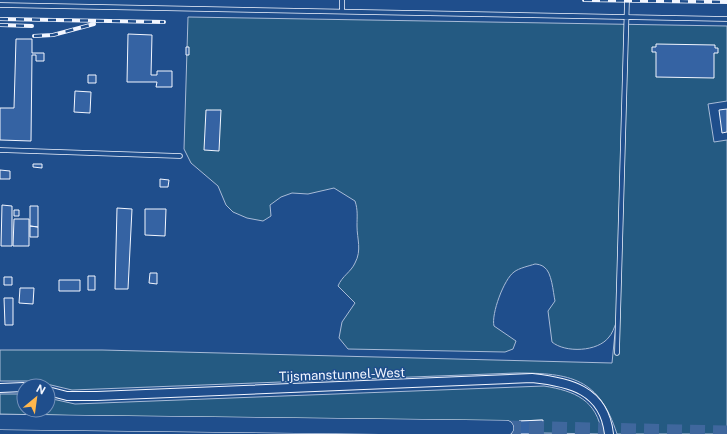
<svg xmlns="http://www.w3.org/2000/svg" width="727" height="434" font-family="'Public Sans',sans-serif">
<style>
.green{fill:#245a82;stroke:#a8bbd7}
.building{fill:#3563a3;stroke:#f2f6ff}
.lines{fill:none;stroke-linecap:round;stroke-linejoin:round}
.highway-tunnel{stroke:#3f679d;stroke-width:15;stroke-dasharray:15 8;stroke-linecap:butt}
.lane-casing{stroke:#f2f6ff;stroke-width:5.5}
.street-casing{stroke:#f2f6ff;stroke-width:10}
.highway-casing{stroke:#f2f6ff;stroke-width:16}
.lane{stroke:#1f4e8c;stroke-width:4}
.street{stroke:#1f4e8c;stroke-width:8}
.highway{stroke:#1f4e8c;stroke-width:15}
.rail-casing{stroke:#f2f6ff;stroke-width:4}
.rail{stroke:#1f4e8c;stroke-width:2.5;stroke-dasharray:8;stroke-linecap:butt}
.labels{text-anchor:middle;stroke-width:3;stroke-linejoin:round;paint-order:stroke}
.street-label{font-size:13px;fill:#f2f6ff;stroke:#1f4e8c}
</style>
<rect width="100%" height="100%" fill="#1f4e8c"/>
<path class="green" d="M 188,17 L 727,26 L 727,101 L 708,104 L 714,142 L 727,140 L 727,434 L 617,434 C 599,378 571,373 516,373 L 72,390 L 34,381 L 0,381 L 0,350 L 102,350 L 612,363 L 616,323 C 614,328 612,334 609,337 C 598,352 565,353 552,342 L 548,311 L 555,301 C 553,292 552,272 544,267 C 542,265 537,264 535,264 C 529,266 519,268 514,272 C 504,279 491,314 494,326 L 516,341 L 513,349 L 505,352 L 348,349 L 339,338 L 342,322 L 355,303 L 338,286 C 342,276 351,272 355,263 C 362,250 357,239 357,226 C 357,216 358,210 355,201 L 334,188 L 308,194 L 292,193 L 281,197 L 270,205 L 271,216 L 263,221 L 247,218 L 233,212 L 226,205 L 218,186 L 191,163 L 184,149 Z
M 544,386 C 575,391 597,400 602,434 L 542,433 L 542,420 L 519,421 L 519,434 L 508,434 L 508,425 L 0,414 L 0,394 L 24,394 L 24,410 L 48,410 L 48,398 L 75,404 Z"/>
<path class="building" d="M 128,34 L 152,35 L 151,75 L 157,75 L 157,71 L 172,71 L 172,87 L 156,87 L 157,82 L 127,82 Z
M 16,39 L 32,39 L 32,53 L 44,53 L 44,61 L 36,61 L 36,55 L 32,55 L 31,141 L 0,140 L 0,108 L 14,108 Z
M 656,44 L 715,45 L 715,48 L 718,48 L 718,53 L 714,53 L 714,78 L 656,77 L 656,52 L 652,52 L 652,47 L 656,47 Z
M 186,47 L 189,47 L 189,55 L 186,55 Z
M 88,75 L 96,75 L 96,83 L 88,83 Z
M 75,91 L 91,92 L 90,113 L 74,112 Z
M 727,109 L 727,132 L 722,133 L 719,110 Z
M 206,110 L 221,110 L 219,151 L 204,150 Z
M 33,164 L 42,164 L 42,168 L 33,167 Z
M 0,170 L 10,171 L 10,179 L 0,179 Z
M 160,179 L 169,180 L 168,187 L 160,187 Z
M 2,205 L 12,206 L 12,246 L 1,246 Z
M 30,206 L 38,206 L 38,227 L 30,226 Z
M 117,208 L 132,209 L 128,289 L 115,289 Z
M 145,209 L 166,209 L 165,236 L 145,235 Z
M 14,210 L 19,210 L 19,216 L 14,216 Z
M 14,219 L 29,219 L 29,246 L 13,246 Z
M 30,226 L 38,227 L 38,237 L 30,237 Z
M 150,273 L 157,273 L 157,284 L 149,283 Z
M 88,276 L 95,276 L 95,290 L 88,290 Z
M 4,277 L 12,277 L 12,285 L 4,285 Z
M 59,280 L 80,280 L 80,291 L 59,291 Z
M 20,288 L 34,288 L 33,304 L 19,303 Z
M 4,298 L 13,298 L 13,325 L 5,325 Z
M 543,420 L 542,434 L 519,434 L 519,421 Z"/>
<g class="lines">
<path class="highway-tunnel" d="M 506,428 L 727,433"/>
<g class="lane-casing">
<path id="lane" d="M 0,5 L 727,19
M 342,11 L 342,0
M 0,150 L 180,156
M 617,353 L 627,0"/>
</g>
<g class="street-casing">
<path id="street" d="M 0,388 L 24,387
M 48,391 L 67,396 L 97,396 L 532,378 C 570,382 604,390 609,434"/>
</g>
<g class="highway-casing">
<path id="highway" d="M 0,422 L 506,428"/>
</g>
<use href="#lane" class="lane"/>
<use href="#street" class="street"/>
<use href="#highway" class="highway"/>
<g class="rail-casing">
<path id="rail" d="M 584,0 L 727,2
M 0,19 L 164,22
M 0,25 L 32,26
M 34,36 L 53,35 L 94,24"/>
</g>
<use href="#rail" class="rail"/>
</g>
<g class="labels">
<g class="street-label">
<text transform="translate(342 374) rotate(-2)" y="5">Tijsmanstunnel-West</text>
</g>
</g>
<g transform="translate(36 398) rotate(29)"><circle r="19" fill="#1f4e8c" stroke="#7391ba"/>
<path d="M0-3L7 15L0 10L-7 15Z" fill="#ffb74d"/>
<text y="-6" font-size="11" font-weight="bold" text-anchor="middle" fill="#f2f6ff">N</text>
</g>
</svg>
